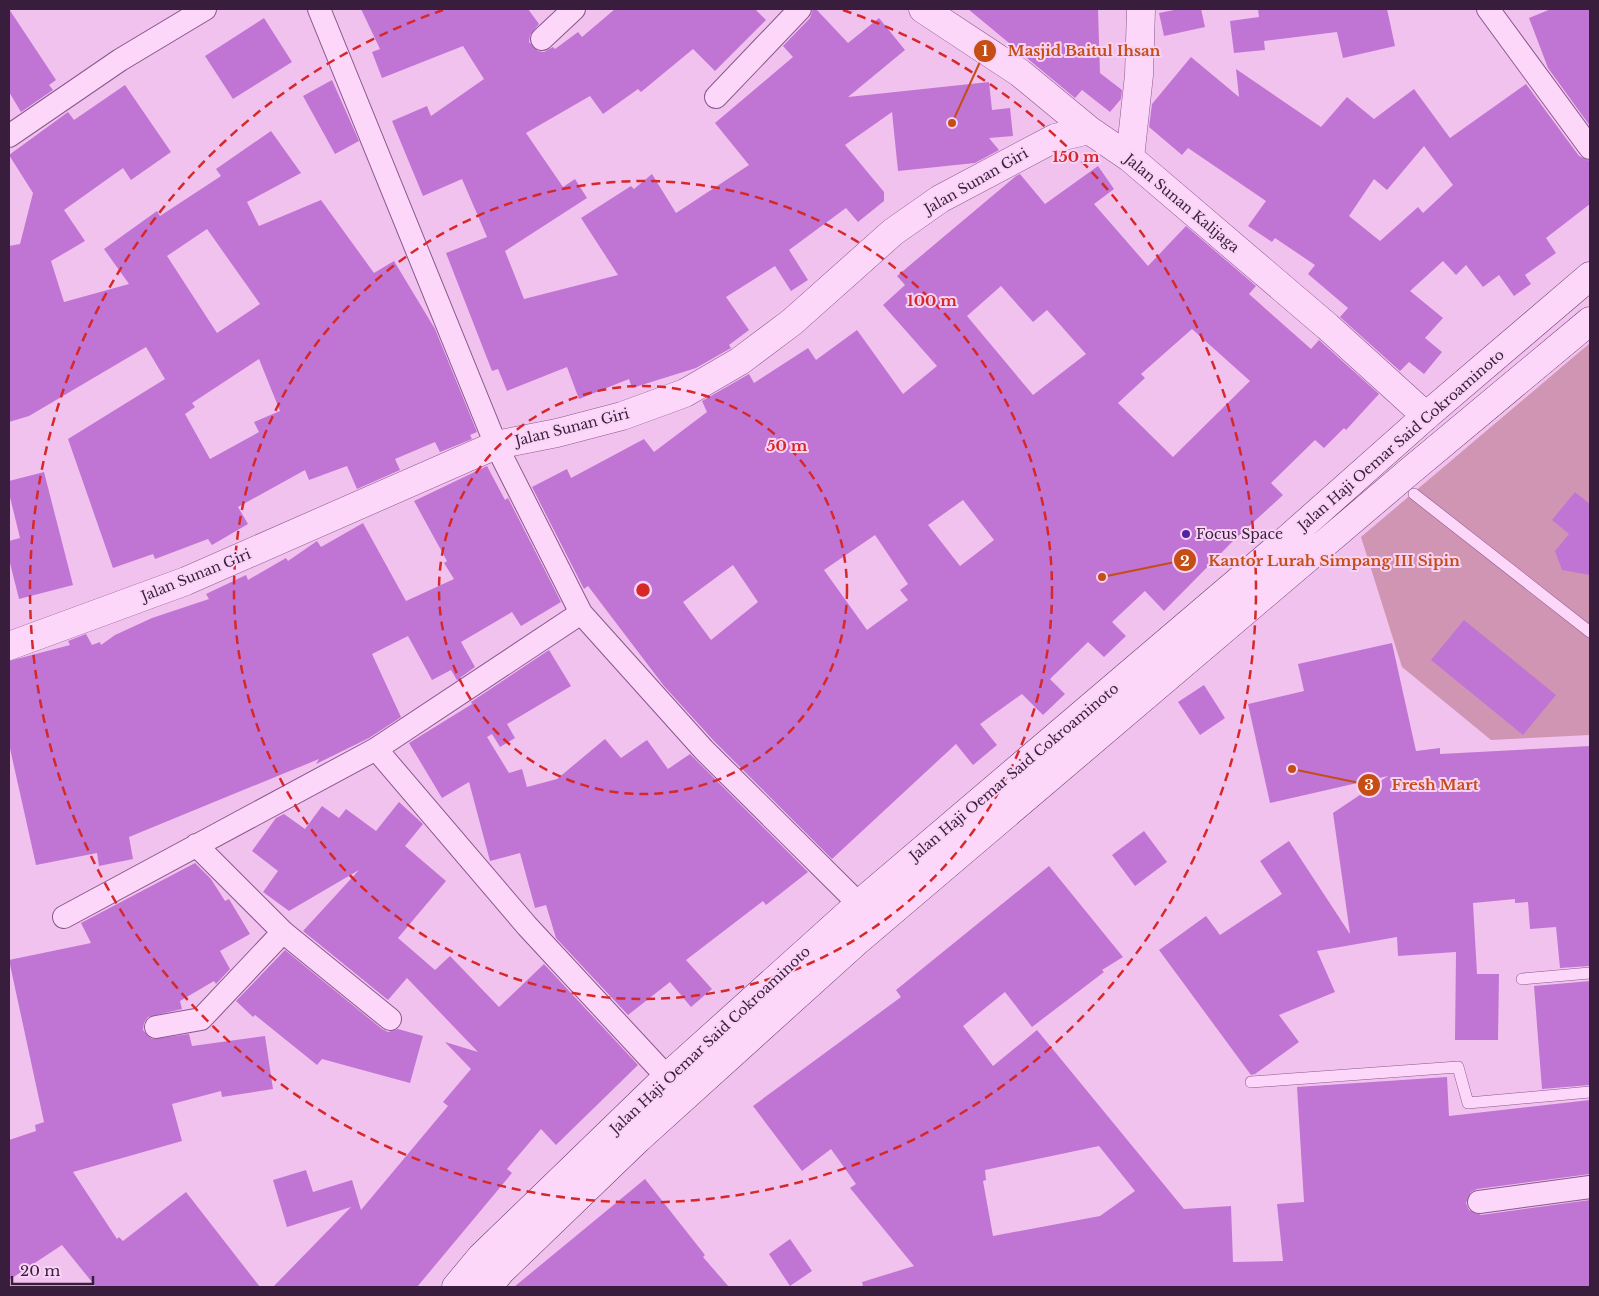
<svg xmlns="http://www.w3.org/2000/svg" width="1599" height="1296" font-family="'Libre Baskerville',serif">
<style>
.green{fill:#d195b4}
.building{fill:#c075d4;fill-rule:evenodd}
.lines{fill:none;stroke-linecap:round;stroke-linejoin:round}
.service-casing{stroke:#89578e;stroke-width:12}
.minor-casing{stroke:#89578e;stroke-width:24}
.tertiary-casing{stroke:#89578e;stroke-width:29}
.secondary-casing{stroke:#693b70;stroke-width:29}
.service{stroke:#fcd7f9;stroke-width:11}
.minor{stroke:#fcd7f9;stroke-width:22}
.tertiary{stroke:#fcd7f9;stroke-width:28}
.secondary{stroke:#fcd7f9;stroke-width:28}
.ring{fill:none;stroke:#d62828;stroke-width:2.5;stroke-dasharray:9 6}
.poi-dot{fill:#5122a3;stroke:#f9d3f5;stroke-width:2}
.labels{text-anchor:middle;stroke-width:4;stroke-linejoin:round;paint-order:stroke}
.street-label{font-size:14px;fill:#381d3c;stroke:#f9d3f5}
.poi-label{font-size:14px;fill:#381d3c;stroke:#f9d3f5;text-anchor:start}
.centre{fill:#d62828;stroke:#f9d3f5;stroke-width:2.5}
.ring-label{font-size:15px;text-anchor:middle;font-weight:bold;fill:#d62828;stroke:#f9d3f5;stroke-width:4;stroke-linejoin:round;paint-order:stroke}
.leader{fill:none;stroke:#c54d16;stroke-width:2}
.callout-dot{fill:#c54d16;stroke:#f9d3f5;stroke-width:2}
.mark-label{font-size:15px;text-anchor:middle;font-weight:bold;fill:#fff}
.callout-label{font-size:15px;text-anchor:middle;font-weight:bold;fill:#c54d16;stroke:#f9d3f5;stroke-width:4;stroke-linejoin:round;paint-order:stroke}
</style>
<rect width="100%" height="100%" fill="#f2c2ee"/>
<path class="green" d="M 1590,343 L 1590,735 L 1491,740 L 1402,667 L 1361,537 Z"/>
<path class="building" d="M 9,9 L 56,80 L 49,85 L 53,90 L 21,112 L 9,92 Z
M 361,9 L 528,9 L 539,24 L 530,35 L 529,42 L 538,51 L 544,52 L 553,47 L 555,49 L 578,32 L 582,37 L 615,9 L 755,9 L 766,20 L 715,71 L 693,49 L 641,92 L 638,89 L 603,114 L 590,96 L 526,133 L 563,187 L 575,179 L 587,198 L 505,251 L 524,299 L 618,275 L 581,218 L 631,186 L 634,189 L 652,174 L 676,213 L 749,165 L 715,123 L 793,57 L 783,46 L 810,18 L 813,9 L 816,9 L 848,43 L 879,18 L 905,50 L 848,97 L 989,82 L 992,110 L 1010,108 L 1013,136 L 989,138 L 999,150 L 975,163 L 898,171 L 892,112 L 845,145 L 884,192 L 884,201 L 858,222 L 846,208 L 789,250 L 808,280 L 791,291 L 775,266 L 726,297 L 749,330 L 729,345 L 731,348 L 696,368 L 632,388 L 629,379 L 579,399 L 567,367 L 507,391 L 498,369 L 492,371 L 446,253 L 487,237 L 462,179 L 423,196 L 392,121 L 427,106 L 431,116 L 484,79 L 463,46 L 382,78 L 372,52 L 380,49 Z
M 968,9 L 1098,9 L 1100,73 L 1122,90 L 1121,99 L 1110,112 L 1082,90 L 1075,98 Z
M 1179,9 L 1201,9 L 1205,27 L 1164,36 L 1159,13 Z
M 1258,9 L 1387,9 L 1395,46 L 1343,58 L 1337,32 L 1264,41 L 1265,50 L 1234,53 L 1230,21 L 1259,17 Z
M 1551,9 L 1590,9 L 1590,126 L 1548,68 L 1529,18 Z
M 264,18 L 292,62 L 233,99 L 205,56 Z
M 1191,57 L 1239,97 L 1236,69 L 1321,127 L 1347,97 L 1374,119 L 1414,89 L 1450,138 L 1526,84 L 1579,156 L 1590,161 L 1590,204 L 1546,238 L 1556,253 L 1525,275 L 1531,284 L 1514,296 L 1499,275 L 1483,287 L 1466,265 L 1456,275 L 1443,261 L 1410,291 L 1443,318 L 1425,338 L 1442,352 L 1424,374 L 1409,362 L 1400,371 L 1340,317 L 1348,308 L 1308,274 L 1315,265 L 1275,238 L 1272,242 L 1248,226 L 1266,201 L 1188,148 L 1182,155 L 1149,127 L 1152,104 ZM 1424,146 L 1453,185 L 1423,213 L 1418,207 L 1380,241 L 1349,216 L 1374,179 L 1387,190 Z
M 332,80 L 359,141 L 335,154 L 303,96 Z
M 125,85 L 171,152 L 131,180 L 123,168 L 64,210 L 85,241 L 51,261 L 64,302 L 129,284 L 104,249 L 157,211 L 160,216 L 221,176 L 216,169 L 271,131 L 301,173 L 247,202 L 259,226 L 321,200 L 374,273 L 394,261 L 435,329 L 477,432 L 470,435 L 472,439 L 440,452 L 435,442 L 395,459 L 400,470 L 357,489 L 347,466 L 309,480 L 305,470 L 238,507 L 248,524 L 212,545 L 208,539 L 155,559 L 153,554 L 113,568 L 68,439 L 165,379 L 146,347 L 29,416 L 9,422 L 9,246 L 20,244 L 33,193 L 9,155 L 68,112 L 74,120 ZM 207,229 L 260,304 L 217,333 L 167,256 ZM 259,359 L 280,411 L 254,422 L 259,432 L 210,459 L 185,414 L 195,407 L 192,403 Z
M 1098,166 L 1114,189 L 1094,204 L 1148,266 L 1186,226 L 1256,286 L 1249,294 L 1311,349 L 1319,340 L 1379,394 L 1346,430 L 1344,428 L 1324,448 L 1315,440 L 1271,483 L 1283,495 L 1234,540 L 1164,611 L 1145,591 L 1112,622 L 1126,636 L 1104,657 L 1088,642 L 1050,679 L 1065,694 L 1043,715 L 1022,694 L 980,724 L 997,745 L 973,765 L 956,744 L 832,859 L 714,741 L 664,686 L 588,586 L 584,589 L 532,487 L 567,469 L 571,478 L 644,439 L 654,452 L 707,412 L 702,401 L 749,374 L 754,383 L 808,348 L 816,360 L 857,330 L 903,394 L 937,366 L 883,305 L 905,285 L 897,276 L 1016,176 L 1020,174 L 1045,204 ZM 1001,286 L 1033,322 L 1047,310 L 1086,354 L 1033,395 L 967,316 ZM 1192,329 L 1250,381 L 1173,457 L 1118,403 L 1145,378 L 1141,374 ZM 963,500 L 994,540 L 960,566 L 928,525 ZM 875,535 L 908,584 L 900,590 L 908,600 L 867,630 L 824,570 ZM 733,565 L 758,602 L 711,640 L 683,602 Z
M 487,466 L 505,500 L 508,498 L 561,602 L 521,626 L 512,612 L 461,642 L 475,667 L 457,680 L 451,670 L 432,680 L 408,636 L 372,654 L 401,717 L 369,738 L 316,764 L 319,759 L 129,837 L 133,859 L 99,866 L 97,853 L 36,865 L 9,744 L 9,661 L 70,645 L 68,641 L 86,634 L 92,645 L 100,642 L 101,645 L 115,635 L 152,618 L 209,599 L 206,594 L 246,575 L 248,580 L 286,558 L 288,561 L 317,541 L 321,547 L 363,523 L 406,601 L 454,579 L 444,563 L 447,561 L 414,501 Z
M 44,472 L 73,585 L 19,599 L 9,559 L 9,541 L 20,538 L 9,493 L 9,481 Z
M 1575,492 L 1590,504 L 1590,575 L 1562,570 L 1555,551 L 1569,534 L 1552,520 Z
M 1464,620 L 1556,695 L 1523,735 L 1431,660 Z
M 1392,643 L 1416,751 L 1440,748 L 1440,754 L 1590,746 L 1590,966 L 1560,968 L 1556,927 L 1530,929 L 1528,902 L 1515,903 L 1515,899 L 1473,903 L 1477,974 L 1499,974 L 1498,1040 L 1455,1040 L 1456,952 L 1398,956 L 1397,937 L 1317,951 L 1335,992 L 1279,1015 L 1299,1042 L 1255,1074 L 1251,1075 L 1159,950 L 1206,916 L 1220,935 L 1282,894 L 1260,861 L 1289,841 L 1350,934 L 1333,813 L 1388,776 L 1270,803 L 1248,704 L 1304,691 L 1298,664 Z
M 549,650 L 571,686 L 507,724 L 515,738 L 500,747 L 492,734 L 487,737 L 509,773 L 522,769 L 527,787 L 557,779 L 605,739 L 621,758 L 647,740 L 668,769 L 690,754 L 808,872 L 766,905 L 763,901 L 686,960 L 712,989 L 691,1007 L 670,982 L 628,1015 L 556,938 L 546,905 L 535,908 L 520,853 L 490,861 L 469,782 L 442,798 L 409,743 L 472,704 L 471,702 Z
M 1204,685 L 1225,718 L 1200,735 L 1178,702 Z
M 399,802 L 423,824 L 405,846 L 446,881 L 398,938 L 435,970 L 450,956 L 499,1007 L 544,964 L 638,1065 L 556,1145 L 541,1129 L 507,1169 L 512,1173 L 417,1287 L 273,1287 L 351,1207 L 287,1227 L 273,1180 L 306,1170 L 313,1192 L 352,1180 L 361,1210 L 448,1106 L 443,1102 L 471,1069 L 445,1042 L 478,1052 L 407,978 L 388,1000 L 303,931 L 359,870 L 289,911 L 263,892 L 278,871 L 252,851 L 276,818 L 284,814 L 305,829 L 322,806 L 339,818 L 346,809 L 376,831 Z
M 1144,831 L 1167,862 L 1135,886 L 1112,855 Z
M 195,863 L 211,879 L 225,901 L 229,899 L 250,934 L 220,951 L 230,969 L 216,984 L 214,981 L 180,1001 L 182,1009 L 148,1017 L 144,1023 L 143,1030 L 152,1039 L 189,1034 L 192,1046 L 265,1036 L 273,1089 L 222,1097 L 221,1091 L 172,1104 L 182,1141 L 73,1172 L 117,1239 L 119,1237 L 123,1241 L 186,1192 L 260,1287 L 96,1287 L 62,1245 L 9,1280 L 9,1140 L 36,1131 L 35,1125 L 44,1122 L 9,960 L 91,943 L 81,923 Z
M 1049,866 L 1123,957 L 1102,970 L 1104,972 L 1032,1027 L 1005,992 L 963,1026 L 993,1066 L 1037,1030 L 1184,1209 L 1231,1206 L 1233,1262 L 1283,1261 L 1277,1204 L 1304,1202 L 1297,1087 L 1447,1077 L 1449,1116 L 1590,1100 L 1590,1174 L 1477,1189 L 1471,1192 L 1466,1203 L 1469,1210 L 1481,1215 L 1590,1200 L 1590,1287 L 863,1287 L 862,1282 L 914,1266 L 850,1188 L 856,1184 L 831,1149 L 802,1171 L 753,1106 L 901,997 L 896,990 ZM 1099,1146 L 1135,1191 L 1100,1216 L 993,1236 L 983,1181 L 986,1180 L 985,1170 Z
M 285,950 L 382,1029 L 388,1032 L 398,1029 L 423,1036 L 410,1083 L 322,1059 L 317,1065 L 255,1015 L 253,1017 L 236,1001 Z
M 1590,981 L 1590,1085 L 1542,1089 L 1534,986 Z
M 645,1179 L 705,1255 L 703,1257 L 729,1287 L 514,1287 Z
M 790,1239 L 812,1271 L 790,1286 L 769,1254 Z"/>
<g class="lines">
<g class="service-casing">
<path id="service" d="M 1414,494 L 1590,632
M 1522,979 L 1590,973
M 1251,1082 L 1458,1067 L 1468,1103 L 1590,1092"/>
</g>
<g class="minor-casing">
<path id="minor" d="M 319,9 L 496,445 L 581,613 L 704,750 L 859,904
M 1488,9 L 1590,148
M 542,39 L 574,9
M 716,97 L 800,9
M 9,136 L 120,60 L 205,9
M 376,749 L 527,926 L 667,1077
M 196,845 L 283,932 L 390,1019
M 64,917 L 376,749 L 581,613
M 156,1027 L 201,1019 L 283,932
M 1479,1202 L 1590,1187"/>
</g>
<g class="tertiary-casing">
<path id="tertiary" d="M 923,9 L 1020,73 L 1089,130 L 1130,158 L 1328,327 L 1426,416
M 1130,158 L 1139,75 L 1141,9
M 9,646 L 186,581 L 496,445 L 557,433 L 622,416 L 685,393 L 740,361 L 792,322 L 893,232 L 940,199 L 1055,138 L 1089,130"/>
</g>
<g class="secondary-casing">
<path id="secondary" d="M 456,1287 L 481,1257 L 667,1077 L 859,904 L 1283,543 L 1426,416 L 1590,276
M 488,1287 L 501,1271 L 638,1139 L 856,942 L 1410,471 L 1590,321"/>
</g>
<use href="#service" class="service"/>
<use href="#minor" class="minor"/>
<use href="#tertiary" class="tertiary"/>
<use href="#secondary" class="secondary"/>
</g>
<g class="ring">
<circle cx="643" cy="590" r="204"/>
<circle cx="643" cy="590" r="409"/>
<path d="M843 10A613 613 0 1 1 443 10"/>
</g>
<circle class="poi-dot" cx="1186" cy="534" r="5"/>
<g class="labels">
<g class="street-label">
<text transform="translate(976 181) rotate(-30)" y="5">Jalan Sunan Giri</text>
<text transform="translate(1182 203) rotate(40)" y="5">Jalan Sunan Kalijaga</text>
<text transform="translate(572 427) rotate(-14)" y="5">Jalan Sunan Giri</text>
<text transform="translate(1401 440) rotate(-41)" y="5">Jalan Haji Oemar Said Cokroaminoto</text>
<text transform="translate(196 575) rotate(-22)" y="5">Jalan Sunan Giri</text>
<text transform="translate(1014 772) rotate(-40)" y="5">Jalan Haji Oemar Said Cokroaminoto</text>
<text transform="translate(710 1040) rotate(-43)" y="5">Jalan Haji Oemar Said Cokroaminoto</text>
</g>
<g class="poi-label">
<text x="1196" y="539">Focus Space</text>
</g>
</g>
<circle cx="643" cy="590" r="8" class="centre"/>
<g class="ring-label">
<text x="1076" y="162">150 m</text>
<text x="932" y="306">100 m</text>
<text x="787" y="451">50 m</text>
</g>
<path class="leader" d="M952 123L985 51M1102 577L1185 560M1292 769L1369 785"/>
<g class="callout-dot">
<circle cx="952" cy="123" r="5"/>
<circle cx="1102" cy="577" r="5"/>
<circle cx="1292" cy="769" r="5"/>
<circle cx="985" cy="51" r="12"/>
<circle cx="1185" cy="560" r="12"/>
<circle cx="1369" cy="785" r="12"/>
</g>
<g class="mark-label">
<text x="985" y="56">1</text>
<text x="1185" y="566">2</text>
<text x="1369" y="790">3</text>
</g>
<g class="callout-label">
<text x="1084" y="56">Masjid Baitul Ihsan</text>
<text x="1334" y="566">Kantor Lurah Simpang III Sipin</text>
<text x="1435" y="790">Fresh Mart</text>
</g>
<rect width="1599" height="1296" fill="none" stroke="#381d3c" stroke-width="20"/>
<path d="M12 1276v8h81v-8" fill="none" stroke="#381d3c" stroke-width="2.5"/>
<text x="20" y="1276" font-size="15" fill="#381d3c" stroke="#f9d3f5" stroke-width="4" paint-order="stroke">20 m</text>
</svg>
